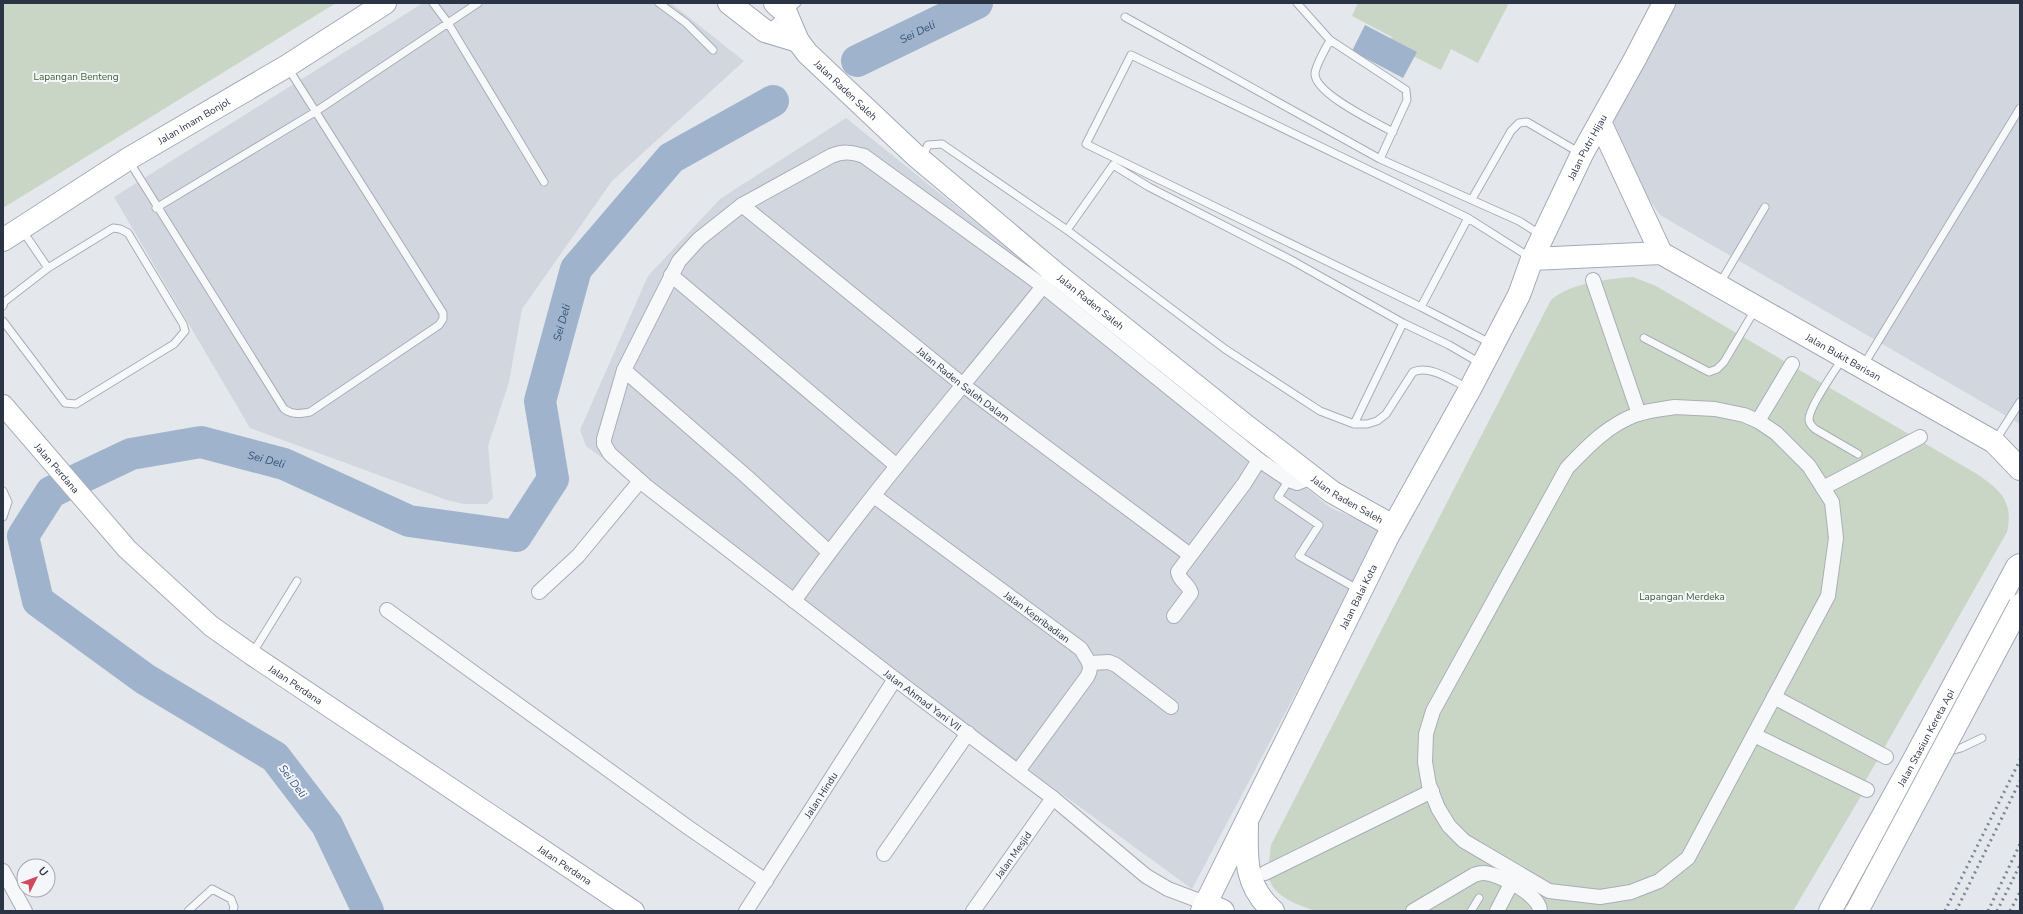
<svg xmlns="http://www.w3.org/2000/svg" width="2023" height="914" font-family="'Nunito Sans',sans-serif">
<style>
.built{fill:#d2d6de}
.green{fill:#c9d6c5}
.water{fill:#9fb4cc}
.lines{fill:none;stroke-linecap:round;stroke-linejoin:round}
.river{stroke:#9fb4cc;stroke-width:32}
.lane-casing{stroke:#a9aeb7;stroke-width:9}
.street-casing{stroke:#a9aeb7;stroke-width:16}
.secondary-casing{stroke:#a9aeb7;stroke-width:22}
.primary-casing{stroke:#a3abb8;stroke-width:24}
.lane{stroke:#f7f8fa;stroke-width:7}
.street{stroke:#f7f8fa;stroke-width:14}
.secondary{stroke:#fff;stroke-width:20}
.primary{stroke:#fff;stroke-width:22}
.rail{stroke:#7d8696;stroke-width:3;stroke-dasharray:2 4;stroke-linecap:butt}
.primary-bridge-casing{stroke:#a3abb8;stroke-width:24;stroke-linecap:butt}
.primary-bridge{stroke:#fff;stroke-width:22}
.labels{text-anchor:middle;stroke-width:4;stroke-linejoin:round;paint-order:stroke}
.park-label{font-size:10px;fill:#3f6138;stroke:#f4f6f9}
.street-label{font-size:10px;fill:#2b3445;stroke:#f4f6f9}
.water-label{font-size:11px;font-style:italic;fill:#34527a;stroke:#f4f6f9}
</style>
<rect width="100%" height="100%" fill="#e4e7ec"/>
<path class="built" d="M 423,3 L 671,3 L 744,61 L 612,181 L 522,309 L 509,382 L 488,446 L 493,498 L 487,504 L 464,504 L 447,500 L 250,428 L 114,197 Z
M 1671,3 L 2020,3 L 2020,424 L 1660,215 L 1647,196 L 1609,124 Z
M 846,118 L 1331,508 L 1382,530 L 1192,889 L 586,446 L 580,430 L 648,276 L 720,199 Z"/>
<path class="green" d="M 3,3 L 336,3 L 3,208 Z
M 1358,3 L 1509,3 L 1478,63 L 1451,49 L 1441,70 L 1389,44 L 1392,37 L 1352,16 Z
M 1633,277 L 1656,286 L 1977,474 C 2000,490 2014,501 2007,532 L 1858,794 L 1861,796 L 1793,911 L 1315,911 C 1299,905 1272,897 1269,877 C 1268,867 1270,855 1271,845 L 1551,300 C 1570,283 1608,279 1633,277 Z"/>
<path class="water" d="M 1365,25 L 1417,52 L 1403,78 L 1352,51 Z"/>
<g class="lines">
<g class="river">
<path id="s1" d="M 857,61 L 977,3"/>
<path id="s2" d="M 368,911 L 327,825 L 275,757 L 145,679 L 38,601 L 23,536 L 51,492 L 131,454 L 201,442 L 284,464 L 409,521 L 516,536 L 553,479 L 540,401 L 576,269 L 671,158 L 773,101"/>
</g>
<g class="lane-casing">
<path id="lane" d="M 433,3 L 448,23 L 544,182
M 659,3 L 686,23 L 713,50
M 1297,3 L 1330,40 L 1406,90 L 1407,100 L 1380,159
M 1125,17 L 1380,159 L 1519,221 L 1541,235
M 769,28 L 797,3
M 1330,40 C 1326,48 1315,66 1315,74 C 1315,94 1377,123 1393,132
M 922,158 L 928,145 L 942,144 L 1067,230
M 129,161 L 284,409 C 293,415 299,414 310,412 L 439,325 L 443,319 L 443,313 L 288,68
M 1472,199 L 1511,131 L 1519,123 L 1527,122 L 1580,153
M 156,208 L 315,112 L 478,3
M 22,230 L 48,268
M 1720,283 L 1765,207
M 3,306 L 4,302 L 48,268 L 113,228 L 120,229 L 128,233 L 183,324 L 185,331 L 174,344 L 76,404 L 65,403 L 3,321
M 1421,307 L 1468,218
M 1644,338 L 1709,372 L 1717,369 L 1724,362 L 1756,308
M 1492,344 L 1421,307 L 1086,144 L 1131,55 L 1468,218 L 1531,258
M 1843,358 C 1835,370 1809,407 1809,419 C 1809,424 1812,426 1815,429 L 1858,454
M 1863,366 L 2020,108
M 1468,388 C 1453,381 1429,364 1413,372 L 1386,414 L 1377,421 L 1367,424 L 1354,424 L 1320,411 L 1225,349 L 1067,230 L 1113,165 L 1149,187 L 1293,261 L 1403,323 L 1449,345 L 1480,363
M 1354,424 L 1403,323
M 1995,441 L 2020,402
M 1289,480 L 1278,497 L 1319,525 L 1299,556 L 1359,590
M 3,491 L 8,502 L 3,517
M 252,654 L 297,581
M 1947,752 L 1961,748 L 1982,738
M 188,911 L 212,889 L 231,899 L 234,907 L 233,911
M 1471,911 L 1479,898"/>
</g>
<g class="street-casing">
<g id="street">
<path id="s3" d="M 742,205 L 963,385 L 1190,555"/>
<path d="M 671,275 L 897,466"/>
<path d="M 1593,280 L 1639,414"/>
<path d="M 624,370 L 747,477 L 829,552"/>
<path d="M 1675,407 L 1715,409 L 1744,415 L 1758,421 L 1776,433 L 1809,466 L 1832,502 L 1836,538 L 1828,596 L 1688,858 L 1659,881 L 1631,892 L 1600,897 L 1549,891 L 1464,841 L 1449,826 L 1438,808 L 1429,785 L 1425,762 L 1426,734 L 1433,711 L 1567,468 C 1588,446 1609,424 1638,414 C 1650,410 1663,409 1675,407 Z"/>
<path d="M 1758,421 L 1792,364"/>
<path d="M 1259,460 L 1289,480 L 1297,483 L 1312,477"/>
<path d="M 1823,488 L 1920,437"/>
<path id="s4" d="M 874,496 L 1081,649 C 1087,660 1094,665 1087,677 L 1018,771"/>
<path d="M 539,592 L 578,556 L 640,481"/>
<path d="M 794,601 C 873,490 963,387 1048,280"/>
<path d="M 387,610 L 689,828 L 766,881"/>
<path id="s5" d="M 1174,616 L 1191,593 C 1189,584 1179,581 1178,572 L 1244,484 L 1259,460 L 1043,286 L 864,156 C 851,152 843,151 831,156 L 742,205 L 699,239 L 679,261 L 624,370 L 604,439 L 604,444 L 610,454 L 646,486 L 895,679 L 1053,798 L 1146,876 L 1168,889 L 1205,903"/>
<path d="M 1090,663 L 1109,662 L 1116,665 L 1171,707"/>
<path d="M 1774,697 L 1886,757"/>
<path d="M 1754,735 L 1867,790"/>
<path d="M 884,854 L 968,733"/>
<path d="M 3,871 L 25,911"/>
<path d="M 1265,873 L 1432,791"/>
<path id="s6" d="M 746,911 L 895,679"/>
<path id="s7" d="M 973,911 L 1053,798"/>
<path d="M 1413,911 L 1474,875 C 1477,874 1480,873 1483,873 C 1498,873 1540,895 1540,911"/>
<path d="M 1497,911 L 1511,884"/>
</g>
</g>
<g class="secondary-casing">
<g id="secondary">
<path id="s8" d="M 3,405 L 127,549 L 211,626 L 252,655 L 634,911"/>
</g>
</g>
<g class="primary-casing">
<g id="primary">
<path d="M 729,3 L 765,31 L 798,41"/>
<path id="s9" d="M 775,3 L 786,13 L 798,41 L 807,53 L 915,155 L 1054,272 L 1245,425 L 1332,492 L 1393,526"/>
<path d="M 1600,122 L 1661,253"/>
<path id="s10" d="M 3,240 L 128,159 L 287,66 L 385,3"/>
<path id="s11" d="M 1532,259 L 1661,253 L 1994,442 L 2020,469"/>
<path d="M 1247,825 C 1246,859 1245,886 1273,911"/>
<path d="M 1205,903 L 1223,911"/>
<path id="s12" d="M 1202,911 L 1387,538 L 1470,389 L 1519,295 L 1532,259 L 1582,154 L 1636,57 L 1664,3"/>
<path id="s13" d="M 1830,911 L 1911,765 L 2017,567 L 2020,565"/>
</g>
</g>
<use href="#lane" class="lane"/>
<use href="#street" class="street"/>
<use href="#secondary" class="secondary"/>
<use href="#primary" class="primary"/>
<path class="rail" d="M 1945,911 L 2020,760
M 1956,911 L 2020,781
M 1988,911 L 2020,844
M 1997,911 L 2020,865
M 2010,911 L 2020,892"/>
<g class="primary-bridge-casing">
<path id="primary-bridge" d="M 1857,911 L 2020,605"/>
</g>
<use href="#primary-bridge" class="primary-bridge"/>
</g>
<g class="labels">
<g class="park-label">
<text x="76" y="80">Lapangan Benteng</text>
<text x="1682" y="600">Lapangan Merdeka</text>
</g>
<g class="street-label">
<text dy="4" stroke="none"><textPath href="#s9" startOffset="114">Jalan Raden Saleh</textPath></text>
<text dy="4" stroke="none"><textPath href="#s10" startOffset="225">Jalan Imam Bonjol</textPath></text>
<text dy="4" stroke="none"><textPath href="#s12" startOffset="856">Jalan Putri Hijau</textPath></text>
<text dy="4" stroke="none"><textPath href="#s9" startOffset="438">Jalan Raden Saleh</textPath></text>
<text dy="4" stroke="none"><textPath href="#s11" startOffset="339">Jalan Bukit Barisan</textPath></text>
<text dy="4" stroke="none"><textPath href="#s3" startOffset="285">Jalan Raden Saleh Dalam</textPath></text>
<text dy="4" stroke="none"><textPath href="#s8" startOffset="83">Jalan Perdana</textPath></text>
<text dy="4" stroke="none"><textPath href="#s9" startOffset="762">Jalan Raden Saleh</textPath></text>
<text dy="4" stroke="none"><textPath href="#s12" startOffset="351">Jalan Balai Kota</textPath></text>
<text dy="4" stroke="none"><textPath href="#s4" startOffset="203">Jalan Kepribadian</textPath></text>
<text dy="4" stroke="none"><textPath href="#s8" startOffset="407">Jalan Perdana</textPath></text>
<text dy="4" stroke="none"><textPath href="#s5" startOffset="1519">Jalan Ahmad Yani VII</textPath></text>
<text dy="4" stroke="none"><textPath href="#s13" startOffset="198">Jalan Stasiun Kereta Api</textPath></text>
<text dy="4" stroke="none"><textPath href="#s6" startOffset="138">Jalan Hindu</textPath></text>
<text dy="4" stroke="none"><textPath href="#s7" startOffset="69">Jalan Mesjid</textPath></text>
<text dy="4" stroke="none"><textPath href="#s8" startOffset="731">Jalan Perdana</textPath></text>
</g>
<g class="water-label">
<text dy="4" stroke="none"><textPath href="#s1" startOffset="67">Sei Deli</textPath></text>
<text dy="4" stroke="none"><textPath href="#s2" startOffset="1303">Sei Deli</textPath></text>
<text dy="4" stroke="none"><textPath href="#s2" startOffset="811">Sei Deli</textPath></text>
<text transform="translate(293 781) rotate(53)" y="4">Sei Deli</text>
</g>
</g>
<rect width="2023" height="914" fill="none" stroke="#2b3445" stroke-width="8"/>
<g transform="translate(36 878) rotate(48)"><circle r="19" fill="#f4f6f9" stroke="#a4a8b1"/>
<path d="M0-3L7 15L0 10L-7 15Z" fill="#d1495b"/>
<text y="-6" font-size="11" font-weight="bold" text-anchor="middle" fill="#2b3445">U</text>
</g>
</svg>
